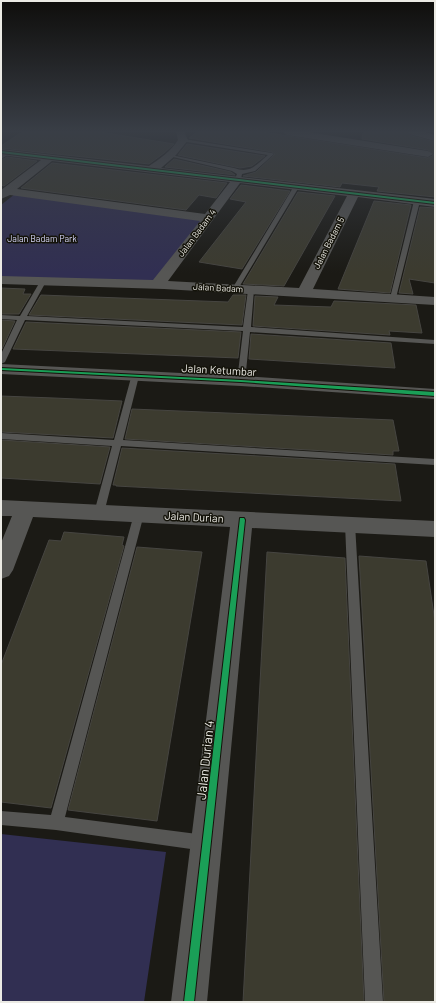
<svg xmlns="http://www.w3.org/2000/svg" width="436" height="1003" font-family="Barlow,sans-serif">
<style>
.green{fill:#312f52}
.building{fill:#3c3b2f;stroke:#464541}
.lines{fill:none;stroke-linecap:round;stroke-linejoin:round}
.service{fill:#565654;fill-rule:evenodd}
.minor{fill:#565654;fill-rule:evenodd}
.cycleway-casing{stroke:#14130a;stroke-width:2}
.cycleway{fill:#1a9f57;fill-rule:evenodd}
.labels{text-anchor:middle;stroke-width:3;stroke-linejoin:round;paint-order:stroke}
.far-street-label{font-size:9px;fill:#ebeae4;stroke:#14130a}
.far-park-label{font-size:9px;fill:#d8d8fb;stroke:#14130a}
.street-label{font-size:11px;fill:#ebeae4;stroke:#14130a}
.near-street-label{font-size:13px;fill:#ebeae4;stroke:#14130a}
</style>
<rect width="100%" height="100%" fill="#1b1a15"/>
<path class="green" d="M 15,194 L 208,218 L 157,285 L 1,279 L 1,205 Z
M 1,834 L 166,852 L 144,1002 L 1,1002 Z"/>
<path class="building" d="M 22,132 L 100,132 L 174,144 L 164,153 L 149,164 L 1,148 L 1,146 Z
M 197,132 L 263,132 L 428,158 L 434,155 L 428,150 L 362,139 L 363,132 L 407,132 L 409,135 L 435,142 L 435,197 L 377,191 L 379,187 L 342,183 L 340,187 L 243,176 L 256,172 L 275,154 L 272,152 L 189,138 Z
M 187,144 L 265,156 L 252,166 L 240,168 L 178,155 Z
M 7,157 L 37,161 L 4,186 L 1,185 L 1,160 Z
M 174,159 L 231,172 L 235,175 L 165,167 Z
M 52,163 L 227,183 L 216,198 L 199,195 L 186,210 L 21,188 Z
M 241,185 L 290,191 L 242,269 L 199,262 L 246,202 L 230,199 Z
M 298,192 L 335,196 L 284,286 L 243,284 Z
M 374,201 L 411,205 L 390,293 L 338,289 Z
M 420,207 L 435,208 L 435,283 L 409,279 L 413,294 L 399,293 Z
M 1,288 L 25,289 L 23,294 L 31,294 L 19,314 L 1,314 Z
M 41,295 L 228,302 L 233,295 L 246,295 L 242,325 L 29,315 Z
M 255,296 L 278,297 L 274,305 L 331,307 L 334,301 L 416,305 L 422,333 L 389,331 L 390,335 L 253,326 Z
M 1,320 L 15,321 L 2,349 L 1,349 Z
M 26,322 L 241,332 L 238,358 L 13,349 Z
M 251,334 L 391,343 L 395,368 L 249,359 Z
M 1,396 L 54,398 L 122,401 L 113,438 L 1,432 Z
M 132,409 L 393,420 L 399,451 L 393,451 L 393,455 L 125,439 Z
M 1,440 L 110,447 L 100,484 L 1,478 Z
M 122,448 L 395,464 L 401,501 L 116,486 L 116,485 L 113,485 Z
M 64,532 L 124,537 L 122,545 L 124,546 L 51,808 L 1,802 L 1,665 L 49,540 L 61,541 Z
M 137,547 L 202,552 L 157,821 L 68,810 Z
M 267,552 L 345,558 L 364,1002 L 243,1002 Z
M 359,556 L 426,561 L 435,622 L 435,1002 L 384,1002 Z"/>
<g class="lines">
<path class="service" d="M 183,139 L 272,153 L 274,154 L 255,171 L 242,174 L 241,179 L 238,181 L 235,179 L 237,174 L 232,171 L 169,156 L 171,155 L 234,168 C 250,174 256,165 268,155 L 181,141 Z
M 7,152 L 11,153 L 1,159 L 1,156 Z
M 294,186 L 299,187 L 238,289 L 233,290 L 232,289 Z
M 417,199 L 420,201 L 396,298 L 391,299 L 390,298 L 414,201 Z
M 44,278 L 47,280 L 27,316 L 243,327 L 248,290 L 251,288 L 254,290 L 251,327 L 435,340 L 435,344 L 250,332 L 245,381 L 241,383 L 237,381 L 243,331 L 25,320 L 5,362 L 1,364 L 1,354 L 17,320 L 1,319 L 1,315 L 20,316 L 41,280 Z
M 132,374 L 135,374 L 139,376 L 123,440 L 435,459 L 435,465 L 121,446 L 104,513 L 103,516 L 95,516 L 94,513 L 112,446 L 1,439 L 1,433 L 114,440 Z
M 139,510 L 143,511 L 144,514 L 65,817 L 205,835 L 210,838 L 213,843 L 210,848 L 205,851 L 56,830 L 1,825 L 1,811 L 51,815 L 134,514 L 135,511 Z
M 350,520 L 354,521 L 355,524 L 383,1002 L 365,1002 L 345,524 L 346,521 Z"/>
<path class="minor" d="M 176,132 L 186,132 L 185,134 L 188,140 L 176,155 L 161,168 L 435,199 L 435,207 L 358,197 L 313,289 L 435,297 L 435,305 L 164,289 L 1,284 L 1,276 L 153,280 L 200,221 L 10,195 L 1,199 L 1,190 L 41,160 L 1,155 L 1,149 L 149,166 C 160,159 171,151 178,140 ZM 52,161 L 230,182 L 205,214 L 17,189 ZM 240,183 L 347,196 L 299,288 L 168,281 Z
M 283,132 L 308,132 L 428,151 L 433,154 L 428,157 L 287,135 Z
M 408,132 L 425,132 L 435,135 L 435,141 L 409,134 Z
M 1,364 L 241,376 L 435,389 L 435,399 L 241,386 L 1,374 Z
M 1,500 L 435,521 L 435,537 L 252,528 L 207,1002 L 171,1002 L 230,527 L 33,517 L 13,570 L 9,576 L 1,579 L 1,543 L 12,516 L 1,516 Z"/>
<g class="cycleway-casing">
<path id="cycleway" d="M 1,151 L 435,202 L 435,204 L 1,153 Z
M 1,368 L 241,380 L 435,392 L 435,396 L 241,382 L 1,370 Z
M 240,518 L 244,518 L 245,520 L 194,1002 L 184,1002 Z"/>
</g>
<use href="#cycleway" class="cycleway"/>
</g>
<linearGradient id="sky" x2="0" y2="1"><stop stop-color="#0f0e0c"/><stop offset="0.48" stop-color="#393e46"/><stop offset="1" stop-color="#393e46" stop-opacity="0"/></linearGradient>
<rect width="436" height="273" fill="url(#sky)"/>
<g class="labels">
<g class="far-street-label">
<text transform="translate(197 233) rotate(-53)" y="3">Jalan Badam 4</text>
<text transform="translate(329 243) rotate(-63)" y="3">Jalan Badam 5</text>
<text transform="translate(218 288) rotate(3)" y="3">Jalan Badam</text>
</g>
<g class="far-park-label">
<text x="42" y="242">Jalan Badam Park</text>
</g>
<g class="street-label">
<text transform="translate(219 370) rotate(3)" y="4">Jalan Ketumbar</text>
<text transform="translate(194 517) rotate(3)" y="4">Jalan Durian</text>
</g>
<g class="near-street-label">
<text transform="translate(205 760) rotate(-84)" y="5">Jalan Durian 4</text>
</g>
</g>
<rect width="436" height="1003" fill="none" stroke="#ebeae4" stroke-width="4"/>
</svg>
